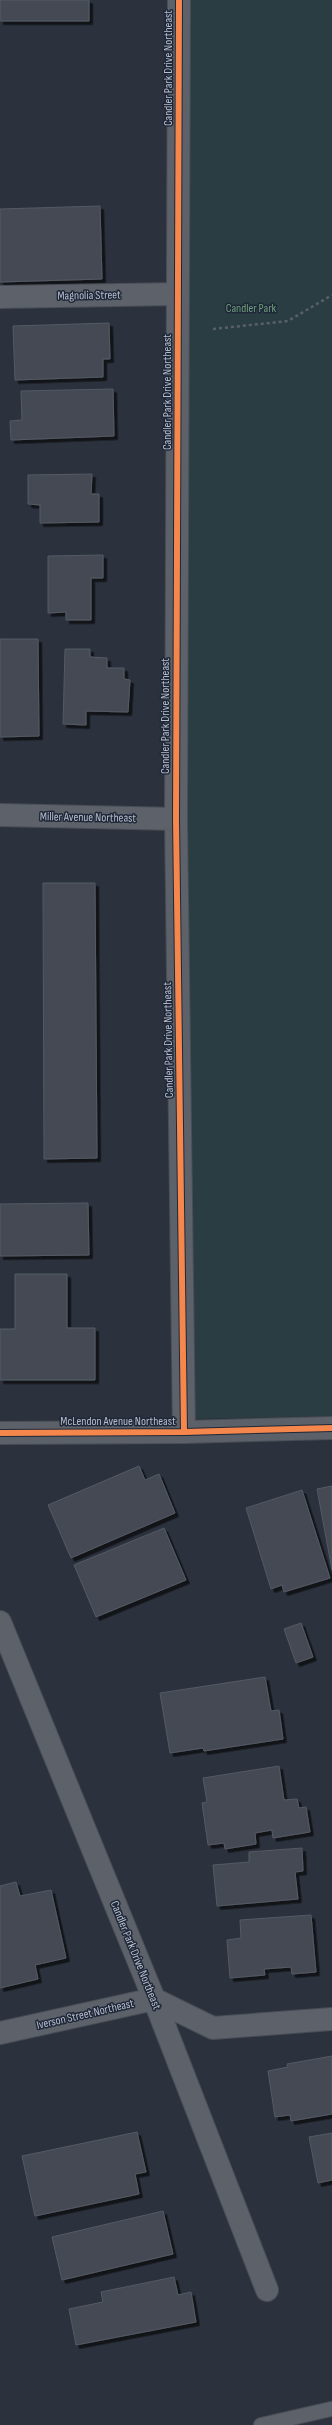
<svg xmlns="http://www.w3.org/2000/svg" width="332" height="2425" font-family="'Sofia Sans Condensed',sans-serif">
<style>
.green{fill:#293d43}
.building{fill:#454a53;stroke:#545a64;filter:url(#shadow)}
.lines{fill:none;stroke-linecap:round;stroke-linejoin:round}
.lane-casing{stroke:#494d55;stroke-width:16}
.street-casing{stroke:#494d55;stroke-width:24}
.secondary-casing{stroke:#494d55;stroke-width:24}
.path{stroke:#5a6067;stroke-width:2.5;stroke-dasharray:3 3;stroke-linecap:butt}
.lane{stroke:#5d616a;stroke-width:14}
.street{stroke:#5d616a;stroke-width:22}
.secondary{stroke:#5c6068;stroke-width:22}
.cycleway-casing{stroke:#1f2838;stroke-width:8}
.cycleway{stroke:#f5874c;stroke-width:6}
.labels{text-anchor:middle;stroke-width:3;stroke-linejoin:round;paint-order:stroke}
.street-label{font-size:12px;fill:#b7becd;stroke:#1f2838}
.park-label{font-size:12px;fill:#6e9e7b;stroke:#1f2838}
</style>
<defs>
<filter id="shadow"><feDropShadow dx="3.5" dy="3.5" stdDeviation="0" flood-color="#0009"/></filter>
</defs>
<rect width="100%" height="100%" fill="#2c323d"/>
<path class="green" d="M 168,0 L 332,0 L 332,1416 L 175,1419 Z"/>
<path class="building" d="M 0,0 L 89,0 L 89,21 L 0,21 Z
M 100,206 L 102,279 L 0,282 L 0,209 Z
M 109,323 L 110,359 L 103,359 L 103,377 L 15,380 L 13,326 Z
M 113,389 L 114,436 L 11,440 L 10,421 L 22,420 L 21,391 Z
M 92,474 L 91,494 L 99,494 L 99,522 L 40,523 L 40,505 L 28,504 L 28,475 Z
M 103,555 L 103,578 L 91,578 L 91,620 L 66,620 L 66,612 L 48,613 L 48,556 Z
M 0,639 L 38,639 L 39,736 L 0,737 Z
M 65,649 L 90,649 L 90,657 L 107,658 L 107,668 L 124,668 L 124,679 L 130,680 L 128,712 L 86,711 L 86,725 L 63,724 Z
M 43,883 L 95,883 L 97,1158 L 44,1159 Z
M 88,1203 L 89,1255 L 0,1256 L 0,1204 Z
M 15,1274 L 67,1274 L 67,1328 L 95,1328 L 95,1380 L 0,1380 L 0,1329 L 15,1329 Z
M 139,1466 L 145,1480 L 159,1474 L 175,1513 L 71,1558 L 48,1505 Z
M 332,1486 L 332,1570 L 317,1489 Z
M 302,1490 L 330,1578 L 284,1592 L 282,1585 L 271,1589 L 246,1508 Z
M 164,1528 L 186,1580 L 96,1617 L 74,1565 Z
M 301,1623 L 313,1657 L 296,1663 L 284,1629 Z
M 265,1677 L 271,1711 L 279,1710 L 283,1739 L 204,1751 L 203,1748 L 170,1753 L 160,1693 Z
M 279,1766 L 284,1800 L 297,1799 L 299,1808 L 306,1807 L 310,1832 L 273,1838 L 272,1830 L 255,1833 L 256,1844 L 225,1849 L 224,1843 L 208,1845 L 202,1803 L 207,1802 L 203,1778 Z
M 302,1848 L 303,1871 L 295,1872 L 298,1899 L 217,1906 L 213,1865 L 249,1862 L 249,1852 Z
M 16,1882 L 20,1896 L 51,1890 L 66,1958 L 35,1965 L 38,1979 L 0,1988 L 0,1886 Z
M 311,1915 L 316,1972 L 292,1974 L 291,1967 L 264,1969 L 265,1975 L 230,1978 L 227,1940 L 241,1938 L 240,1920 Z
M 332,2056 L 332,2114 L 291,2121 L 290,2115 L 275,2117 L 268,2071 L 288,2067 L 287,2064 Z
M 137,2132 L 146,2172 L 135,2174 L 139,2194 L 35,2216 L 22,2156 Z
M 332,2133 L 332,2180 L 318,2183 L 309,2137 Z
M 163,2211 L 173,2254 L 62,2280 L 52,2237 Z
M 174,2277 L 178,2295 L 191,2292 L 196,2322 L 76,2345 L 69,2309 L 103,2302 L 101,2292 Z"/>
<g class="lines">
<g class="lane-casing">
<path id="lane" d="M 261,2425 L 331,2409"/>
</g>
<g class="street-casing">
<path id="street" d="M 179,0 L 176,819 L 184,1432
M 0,297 L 178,294
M 0,815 L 176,819
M 0,1622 L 154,1999 L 267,2290
M 0,2033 L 154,1999 L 213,2028 L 332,2019"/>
</g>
<g class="secondary-casing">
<path id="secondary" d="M 0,1433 L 184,1432 L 332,1428"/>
</g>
<path class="path" d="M 213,329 L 288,321 L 332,295"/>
<use href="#lane" class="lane"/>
<use href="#street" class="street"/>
<use href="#secondary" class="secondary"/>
<g class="cycleway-casing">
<path id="cycleway" d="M 179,0 L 176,819 L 184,1432
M 0,1433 L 184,1432 L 332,1428"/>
</g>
<use href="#cycleway" class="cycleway"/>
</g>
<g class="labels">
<g class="street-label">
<text transform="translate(168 68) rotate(-90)" y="4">Candler Park Drive Northeast</text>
<text transform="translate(89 295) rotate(-1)" y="4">Magnolia Street</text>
<text transform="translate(167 392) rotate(-90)" y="4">Candler Park Drive Northeast</text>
<text transform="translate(165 716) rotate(-90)" y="4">Candler Park Drive Northeast</text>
<text transform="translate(88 817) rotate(1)" y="4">Miller Avenue Northeast</text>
<text transform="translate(168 1040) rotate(-91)" y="4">Candler Park Drive Northeast</text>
<text x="118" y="1425">McLendon Avenue Northeast</text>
<text transform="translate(136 1955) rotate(68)" y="4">Candler Park Drive Northeast</text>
<text transform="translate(85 2014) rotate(-13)" y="4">Iverson Street Northeast</text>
</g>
<g class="park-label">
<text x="251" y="312">Candler Park</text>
</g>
</g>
</svg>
